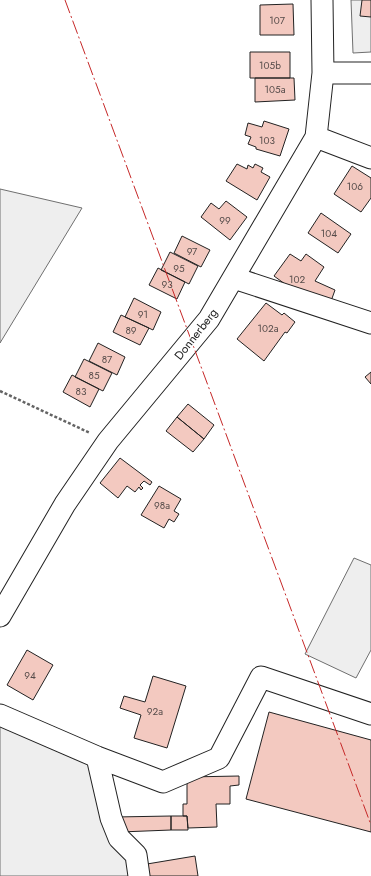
<svg xmlns="http://www.w3.org/2000/svg" width="371" height="876" font-family="Jost,sans-serif">
<style>
.green{fill:#eee;stroke:#6f6f6f}
.building{fill:#f3c9c0;stroke:#222}
.lines{fill:none;stroke-linecap:round;stroke-linejoin:round}
.minor-casing{stroke:#222;stroke-width:23}
.path{stroke:#646464;stroke-width:2.5;stroke-dasharray:3 2;stroke-linecap:butt}
.minor{stroke:#fff;stroke-width:21}
.power{stroke:#c62828;stroke-width:1;stroke-dasharray:14 3 2 3;stroke-linecap:butt}
.labels{text-anchor:middle;stroke-width:3;stroke-linejoin:round;paint-order:stroke}
.number-label{font-size:10px;fill:#564c4a}
.street-label{font-size:12px;fill:#222;stroke:#fff}
</style>
<rect width="100%" height="100%" fill="#fff"/>
<path class="green" d="M 351,0 L 371,0 L 371,52 L 353,53 Z
M 0,189 L 82,208 L 0,343 Z
M 354,558 L 371,565 L 371,650 L 356,678 L 305,654 Z
M 0,717 L 95,761 L 136,876 L 0,876 Z"/>
<path class="building" d="M 362,0 L 371,0 L 371,17 L 360,16 Z
M 293,4 L 294,35 L 260,35 L 260,5 Z
M 250,52 L 290,52 L 290,78 L 250,78 Z
M 255,78 L 294,78 L 295,100 L 255,102 Z
M 264,121 L 289,129 L 280,156 L 256,149 L 256,147 L 248,144 L 251,137 L 245,135 L 248,123 L 262,127 Z
M 237,164 L 247,169 L 248,165 L 253,168 L 255,164 L 263,168 L 261,172 L 270,177 L 257,200 L 226,181 Z
M 352,166 L 371,178 L 371,198 L 361,212 L 334,194 Z
M 226,201 L 247,217 L 230,240 L 201,217 L 211,203 L 219,209 Z
M 321,213 L 351,234 L 338,253 L 308,233 Z
M 182,236 L 210,250 L 201,267 L 174,253 Z
M 170,252 L 198,266 L 189,284 L 161,270 Z
M 290,254 L 301,261 L 306,254 L 324,267 L 315,281 L 335,290 L 330,304 L 300,295 L 274,276 Z
M 158,268 L 185,282 L 177,299 L 149,285 Z
M 134,298 L 161,312 L 153,330 L 125,317 Z
M 266,303 L 282,315 L 284,313 L 295,322 L 287,333 L 285,332 L 264,361 L 237,339 Z
M 121,315 L 149,328 L 140,345 L 113,332 Z
M 98,343 L 125,357 L 117,375 L 89,361 Z
M 84,359 L 112,373 L 103,391 L 75,377 Z
M 371,372 L 371,384 L 365,377 Z
M 72,375 L 99,389 L 90,407 L 63,392 Z
M 188,404 L 214,425 L 204,439 L 177,417 Z
M 177,417 L 204,439 L 193,452 L 166,431 Z
M 120,458 L 152,482 L 150,485 L 144,481 L 140,485 L 143,488 L 141,490 L 139,487 L 135,492 L 127,486 L 118,498 L 100,483 Z
M 159,486 L 181,499 L 174,511 L 179,514 L 174,522 L 169,519 L 164,528 L 141,515 Z
M 27,650 L 53,665 L 33,700 L 7,685 Z
M 153,676 L 186,686 L 167,748 L 134,738 L 141,715 L 120,708 L 124,696 L 145,702 Z
M 269,712 L 371,740 L 371,832 L 246,799 Z
M 239,776 L 239,785 L 230,786 L 230,804 L 216,804 L 217,827 L 188,828 L 187,816 L 183,816 L 183,804 L 187,804 L 187,777 Z
M 171,816 L 171,830 L 120,832 L 115,817 Z
M 171,816 L 187,816 L 188,830 L 171,830 Z
M 195,856 L 198,876 L 149,876 L 147,864 Z"/>
<g class="lines">
<g class="minor-casing">
<path id="minor" d="M 323,73 L 371,73
M 316,137 L 371,158
M 234,278 L 371,323
M 0,616 L 65,504 L 108,441 L 209,319 L 316,137 L 323,73 L 322,0
M 0,715 L 97,757 L 163,782 L 219,758 L 261,677 L 371,714
M 97,757 L 111,818 L 119,838 L 136,855 L 139,876"/>
</g>
<path class="path" d="M 0,391 L 90,433"/>
<use href="#minor" class="minor"/>
<path class="power" d="M 65,0 L 371,825"/>
</g>
<g class="labels">
<g class="number-label">
<text x="277" y="24">107</text>
<text x="270" y="69">105b</text>
<text x="275" y="93">105a</text>
<text x="267" y="144">103</text>
<text x="355" y="190">106</text>
<text x="225" y="224">99</text>
<text x="329" y="237">104</text>
<text x="192" y="255">97</text>
<text x="179" y="272">95</text>
<text x="297" y="283">102</text>
<text x="167" y="288">93</text>
<text x="143" y="318">91</text>
<text x="268" y="332">102a</text>
<text x="131" y="334">89</text>
<text x="107" y="363">87</text>
<text x="94" y="379">85</text>
<text x="81" y="395">83</text>
<text x="162" y="509">98a</text>
<text x="30" y="679">94</text>
<text x="155" y="715">92a</text>
</g>
<g class="street-label">
<text transform="translate(196 334) rotate(-52)" y="4">Donnerberg</text>
</g>
</g>
</svg>
